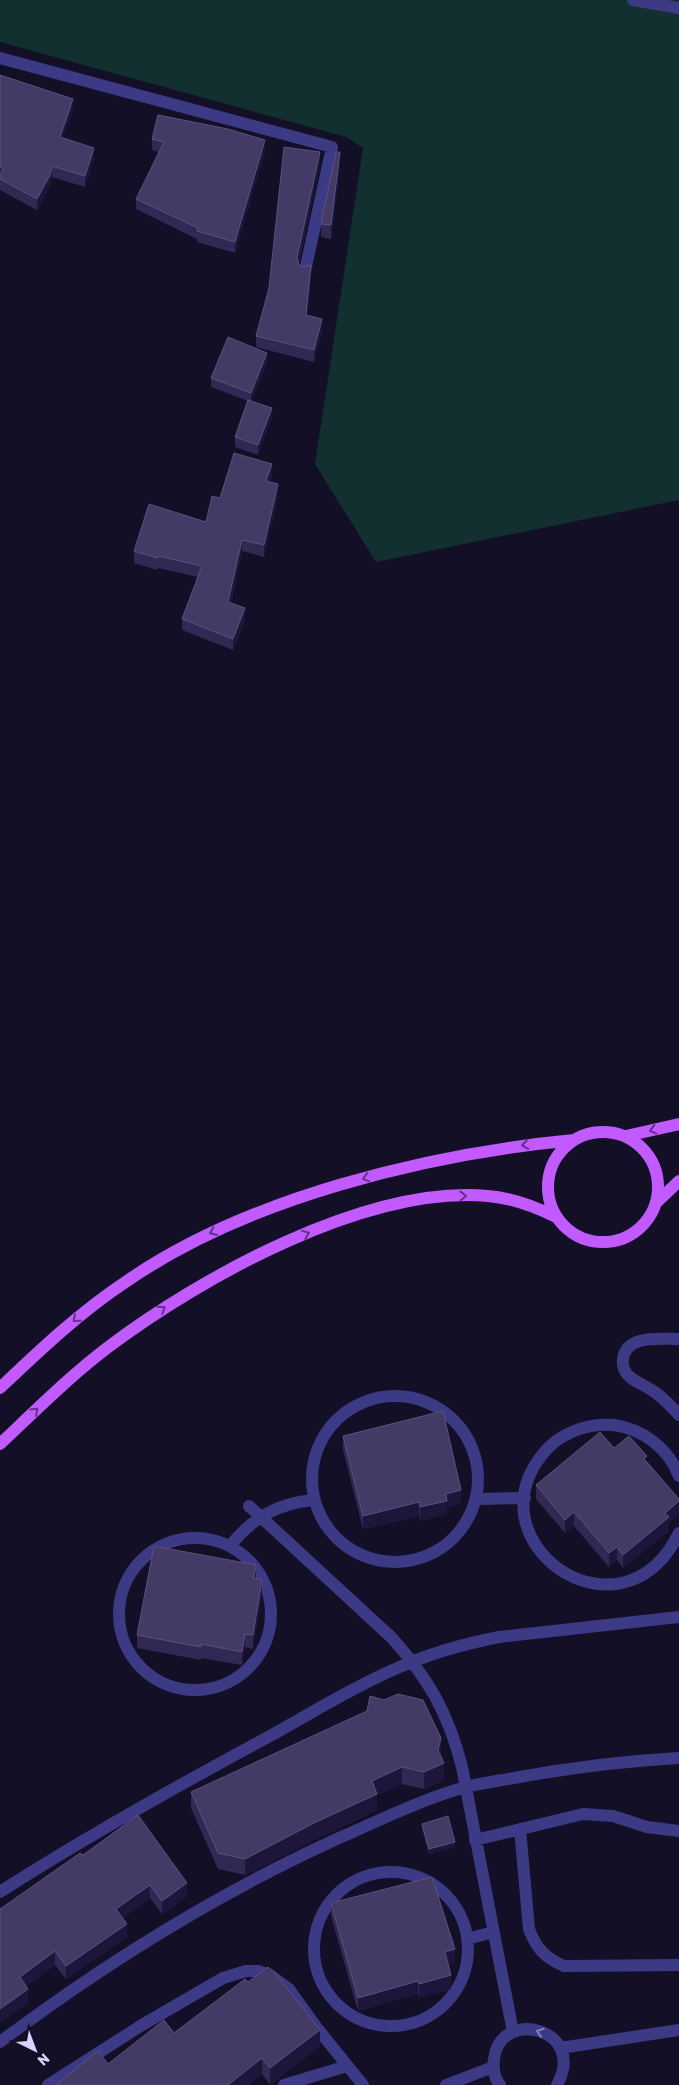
<svg xmlns="http://www.w3.org/2000/svg" width="679" height="2085" font-family="Rubik,sans-serif">
<style>
.green{fill:#12302f}
.lines{fill:none;stroke-linecap:round;stroke-linejoin:round}
.minor{stroke:#3d3a85;stroke-width:12}
.major{stroke:#c25bff;stroke-width:12}
.wall{fill:#312854}
.shaded-wall{fill:#1d163a}
.building{fill:#433a66;stroke:#5a527e}
.oneway{stroke:#623188}
.oneway2{stroke:#837fbc}
</style>
<rect width="100%" height="100%" fill="#130f26"/>
<path class="green" d="M 0,0 L 679,0 L 679,500 L 376,562 L 315,464 L 363,148 L 346,137 L 0,42 Z"/>
<g class="lines">
<path class="minor" d="M 633,0 L 679,8
M 0,58 L 332,147 L 305,271
M 679,1339 C 661,1339 625,1334 623,1360 C 622,1366 625,1373 630,1377 C 636,1382 644,1385 650,1389 C 662,1396 671,1406 679,1415
M312 1479a83 83 0 1 1 166 0a83 83 0 1 1-166 0Z
M 679,1476 C 668,1448 643,1429 614,1425 C 590,1423 565,1431 548,1448 C 463,1540 621,1652 679,1533
M 477,1499 L 525,1498
M 249,1506 L 392,1638 C 429,1680 448,1712 462,1767 L 513,2032
M119 1614a76 76 0 1 1 152 0a76 76 0 1 1-152 0Z
M 230,1546 C 252,1518 278,1503 314,1500
M 520,1829 L 529,1929 C 536,1948 545,1958 564,1966 L 679,1965
M 475,1840 L 583,1814 L 613,1816 L 647,1827 L 679,1831
M314 1949a77 77 0 1 1 154 0a77 77 0 1 1-154 0Z
M 0,1892 C 87,1836 177,1786 268,1737 C 310,1714 351,1688 395,1669 C 428,1654 463,1644 499,1637 L 679,1617
M 467,1939 L 493,1932
M 0,2042 C 112,1958 229,1886 357,1830 C 391,1815 429,1797 466,1787 C 481,1783 498,1781 514,1778 C 568,1768 624,1761 679,1758
M 560,2048 L 679,2030
M 48,2085 L 142,2025 L 223,1978 L 246,1971 L 258,1971 L 270,1975 L 289,1989 L 317,2028 L 363,2085
M 284,2085 L 347,2066
M 446,2085 L 493,2067
M 500,2085 C 494,2078 493,2069 494,2059 C 500,2007 588,2028 557,2085"/>
<path class="major" d="M548 1187a55 55 0 1 1 110 0a55 55 0 1 1-110 0Z
M 626,1136 L 679,1124
M 656,1203 L 679,1181
M 0,1388 C 40,1350 80,1312 127,1281 C 249,1197 428,1154 574,1140
M 0,1444 C 35,1411 69,1377 107,1348 C 201,1277 367,1185 488,1196 C 512,1198 534,1206 556,1217"/>
</g>
<path class="wall" d="M 0,75 L 73,109 L 63,138 L 94,158 L 85,187 L 52,177 L 50,186 L 37,210 L 0,190 Z
M 152,139 L 265,151 L 235,253 L 197,242 L 197,239 L 136,209 L 136,199 L 159,152 L 152,150 Z
M 320,163 L 299,263 L 299,265 L 311,276 L 307,315 L 322,330 L 314,362 L 256,347 L 256,336 Z
M 340,165 L 331,239 L 321,237 L 321,224 Z
M 267,362 L 251,401 L 272,417 L 258,455 L 235,447 L 235,437 L 248,401 L 211,387 L 211,378 Z
M 272,476 L 270,482 L 278,496 L 264,557 L 242,551 L 231,603 L 245,620 L 233,650 L 182,630 L 182,619 L 198,577 L 158,568 L 157,570 L 134,563 L 134,551 L 206,522 L 220,498 Z
M 343,1436 L 461,1504 L 447,1507 L 447,1514 L 420,1521 L 419,1516 L 363,1529 L 343,1450 Z
M 647,1461 L 679,1499 L 679,1514 L 669,1523 L 669,1531 L 623,1568 L 617,1560 L 609,1567 L 574,1526 L 565,1533 L 536,1499 L 536,1485 Z
M 256,1579 L 262,1593 L 253,1649 L 245,1647 L 242,1665 L 201,1658 L 201,1660 L 137,1648 L 137,1635 Z
M 441,1755 L 444,1780 L 424,1789 L 402,1784 L 377,1795 L 377,1810 L 316,1839 L 245,1875 L 218,1869 L 191,1808 L 191,1792 Z
M 422,1824 L 455,1847 L 429,1854 L 422,1829 Z
M 83,1855 L 187,1896 L 162,1914 L 150,1898 L 123,1918 L 127,1937 L 66,1979 L 55,1965 L 26,1986 L 28,2003 L 0,2022 L 0,1909 Z
M 331,1903 L 455,1962 L 448,1964 L 451,1989 L 419,1998 L 418,1994 L 358,2011 L 331,1916 Z
M 248,1982 L 320,2046 L 270,2085 L 262,2074 L 249,2085 L 56,2085 L 108,2064 L 174,2033 Z"/>
<path class="shaded-wall" d="M 73,99 L 73,109 L 60,147 L 60,137 Z
M 265,140 L 265,151 L 235,253 L 235,242 Z
M 94,148 L 94,158 L 85,187 L 85,176 Z
M 320,152 L 320,163 L 297,270 L 297,258 Z
M 340,152 L 340,165 L 331,239 L 331,225 Z
M 52,166 L 52,177 L 50,186 L 37,210 L 37,199 Z
M 311,265 L 311,276 L 306,326 L 306,315 Z
M 322,319 L 322,330 L 314,362 L 314,350 Z
M 267,353 L 267,362 L 251,403 L 251,393 Z
M 272,408 L 272,417 L 258,455 L 258,445 Z
M 272,464 L 272,476 L 266,493 L 266,481 Z
M 278,484 L 278,496 L 264,557 L 264,545 Z
M 242,540 L 242,551 L 228,614 L 228,602 Z
M 245,608 L 245,620 L 233,650 L 233,639 Z
M 461,1490 L 461,1504 L 447,1507 L 447,1514 L 420,1521 L 420,1507 L 446,1494 Z
M 679,1501 L 679,1514 L 669,1523 L 669,1531 L 623,1568 L 623,1555 L 665,1513 Z
M 419,1502 L 419,1516 L 363,1529 L 363,1516 Z
M 574,1512 L 574,1526 L 565,1533 L 565,1520 Z
M 617,1547 L 617,1560 L 609,1567 L 609,1553 Z
M 256,1565 L 256,1579 L 254,1578 Z
M 262,1580 L 262,1593 L 253,1649 L 253,1635 Z
M 245,1634 L 245,1647 L 242,1665 L 242,1652 Z
M 441,1738 L 441,1755 L 438,1766 L 444,1763 L 444,1780 L 424,1789 L 424,1772 L 438,1750 Z
M 402,1767 L 402,1784 L 377,1795 L 377,1810 L 316,1839 L 245,1875 L 245,1859 L 316,1822 L 372,1781 Z
M 455,1842 L 455,1847 L 429,1854 L 429,1849 Z
M 187,1883 L 187,1896 L 162,1914 L 162,1901 Z
M 150,1885 L 150,1898 L 116,1923 L 116,1909 Z
M 127,1924 L 127,1937 L 66,1979 L 66,1966 Z
M 455,1949 L 455,1962 L 445,1965 L 445,1952 Z
M 55,1951 L 55,1965 L 20,1990 L 20,1977 Z
M 451,1975 L 451,1989 L 419,1998 L 419,1984 Z
M 418,1981 L 418,1994 L 358,2011 L 358,1998 Z
M 28,1989 L 28,2003 L 0,2022 L 0,2009 Z
M 320,2030 L 320,2046 L 270,2085 L 270,2068 Z
M 262,2058 L 262,2074 L 249,2085 L 228,2085 Z"/>
<path class="building" d="M 0,75 L 73,99 L 60,137 L 94,148 L 85,176 L 52,166 L 50,175 L 37,199 L 0,179 L 0,176 L 4,169 L 0,167 Z
M 158,115 L 228,129 L 265,140 L 235,242 L 197,231 L 198,228 L 136,199 L 164,142 L 152,139 Z
M 284,147 L 320,152 L 297,258 L 299,265 L 303,267 L 311,265 L 306,315 L 322,319 L 314,350 L 256,336 L 269,288 Z
M 336,152 L 340,152 L 331,225 L 321,224 Z
M 228,337 L 267,353 L 251,393 L 211,378 Z
M 248,400 L 272,408 L 258,445 L 235,437 Z
M 234,453 L 272,464 L 266,481 L 278,484 L 264,545 L 242,540 L 228,602 L 245,608 L 233,639 L 182,619 L 202,566 L 158,556 L 157,558 L 134,551 L 149,504 L 206,522 L 212,496 L 220,498 Z
M 443,1411 L 461,1490 L 446,1494 L 447,1501 L 420,1507 L 419,1502 L 363,1516 L 343,1436 Z
M 600,1432 L 614,1448 L 629,1436 L 647,1456 L 644,1459 L 679,1499 L 679,1501 L 665,1513 L 669,1517 L 623,1555 L 617,1547 L 609,1553 L 574,1512 L 565,1520 L 536,1485 Z
M 154,1546 L 256,1565 L 254,1578 L 262,1580 L 253,1635 L 245,1634 L 242,1652 L 201,1644 L 201,1647 L 137,1635 Z
M 398,1694 L 423,1700 L 441,1738 L 438,1750 L 444,1763 L 424,1772 L 402,1767 L 372,1781 L 377,1794 L 316,1822 L 245,1859 L 218,1853 L 191,1792 L 367,1711 L 370,1696 L 384,1700 Z
M 138,1815 L 187,1883 L 162,1901 L 150,1885 L 116,1909 L 127,1924 L 66,1966 L 55,1951 L 20,1977 L 28,1989 L 0,2009 L 0,1909 L 80,1853 L 83,1855 Z
M 448,1816 L 455,1842 L 429,1849 L 422,1824 Z
M 432,1877 L 455,1949 L 445,1952 L 451,1975 L 419,1984 L 418,1981 L 358,1998 L 331,1903 Z
M 268,1967 L 275,1973 L 320,2030 L 270,2068 L 262,2058 L 228,2085 L 221,2085 L 219,2083 L 217,2085 L 56,2085 L 98,2051 L 108,2064 L 164,2020 L 174,2033 L 245,1979 L 248,1982 Z"/>
<defs><path id="oneway-chevron" d="M-2-3.5L2.5 0L-2 3.5" fill="none" stroke-width="1.6" stroke-linecap="round" stroke-linejoin="round" transform="scale(1.25)"/></defs>
<g class="oneway">
<use href="#oneway-chevron" transform="translate(653 1130) rotate(166)"/>
<use href="#oneway-chevron" transform="translate(525 1145) rotate(172)"/>
<use href="#oneway-chevron" transform="translate(366 1178) rotate(165)"/>
<use href="#oneway-chevron" transform="translate(463 1196) rotate(-1)"/>
<use href="#oneway-chevron" transform="translate(213 1232) rotate(155)"/>
<use href="#oneway-chevron" transform="translate(306 1234) rotate(-22)"/>
<use href="#oneway-chevron" transform="translate(162 1309) rotate(-33)"/>
<use href="#oneway-chevron" transform="translate(76 1319) rotate(140)"/>
<use href="#oneway-chevron" transform="translate(35 1411) rotate(-43)"/>
</g>
<use class="oneway2" href="#oneway-chevron" transform="translate(540 2032) rotate(-162)"/>
<g transform="translate(35 2050) rotate(138)" stroke="#130f26" stroke-width="4" paint-order="stroke">
<path d="M0-4L9 19L0 12L-9 19Z" fill="#d9d4ff"/>
<text y="-8" font-size="14" font-weight="bold" text-anchor="middle" fill="#d9d4ff">N</text>
</g>
</svg>
